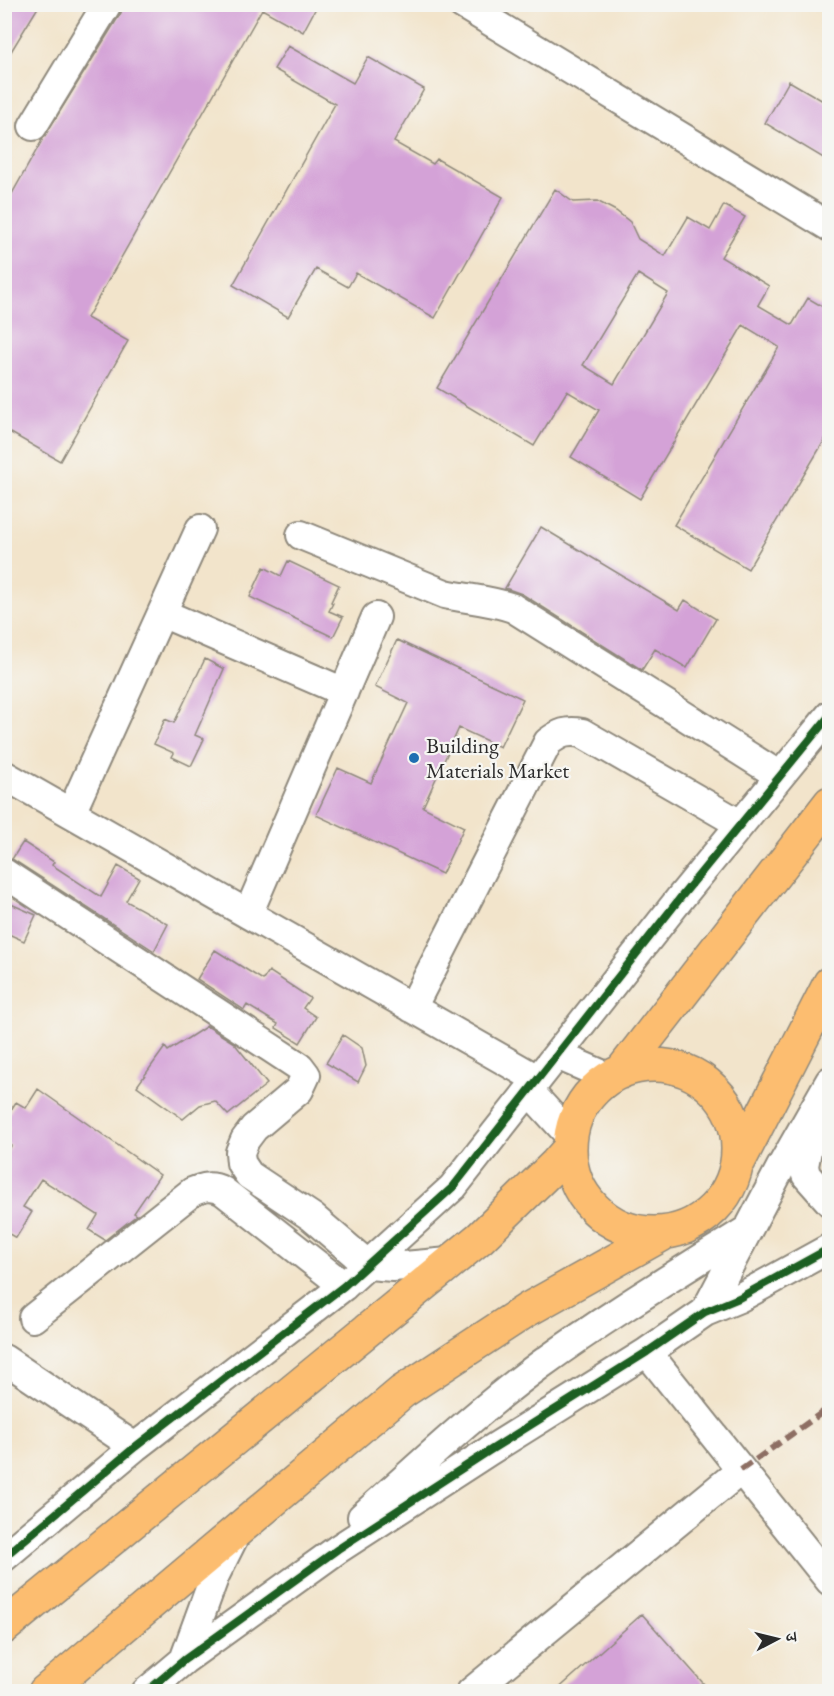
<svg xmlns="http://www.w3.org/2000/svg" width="834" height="1696" font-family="'EB Garamond','Noto Serif Devanagari',serif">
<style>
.building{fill:#d4a2d7;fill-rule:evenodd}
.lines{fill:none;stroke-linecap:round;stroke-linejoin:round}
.minor-casing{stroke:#8e887b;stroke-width:32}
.major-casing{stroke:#8e887b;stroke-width:36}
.minor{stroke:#fff;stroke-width:28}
.major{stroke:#fcbd6f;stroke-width:33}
.quiet{stroke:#8d6e63;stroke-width:6;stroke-dasharray:12 6;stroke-linecap:butt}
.cycleway-casing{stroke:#f6f6f2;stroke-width:11}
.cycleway{stroke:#1b5e20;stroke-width:8}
.poi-dot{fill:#1f6fb2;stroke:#f6f6f2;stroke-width:2}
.labels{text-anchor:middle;stroke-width:4.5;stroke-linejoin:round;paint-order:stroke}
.poi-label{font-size:22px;fill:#2b2b2b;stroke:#f6f6f2;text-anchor:start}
</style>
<rect width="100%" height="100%" fill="#f6f6f2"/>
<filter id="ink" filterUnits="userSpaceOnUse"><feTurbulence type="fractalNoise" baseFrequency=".0167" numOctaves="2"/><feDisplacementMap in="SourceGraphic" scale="12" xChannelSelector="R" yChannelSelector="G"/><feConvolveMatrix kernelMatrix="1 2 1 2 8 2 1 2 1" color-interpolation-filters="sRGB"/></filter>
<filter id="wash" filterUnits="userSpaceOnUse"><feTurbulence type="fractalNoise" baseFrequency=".008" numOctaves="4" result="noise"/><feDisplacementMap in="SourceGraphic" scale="24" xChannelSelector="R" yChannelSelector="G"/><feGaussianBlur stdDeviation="1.35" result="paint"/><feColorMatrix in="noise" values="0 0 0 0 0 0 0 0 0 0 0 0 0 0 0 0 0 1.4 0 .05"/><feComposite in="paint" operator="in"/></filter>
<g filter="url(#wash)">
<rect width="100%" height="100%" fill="#f2e4cb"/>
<g id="blocks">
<path class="building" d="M 4,4 L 40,4 L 4,63 Z
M 123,4 L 318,4 L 303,32 L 262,9 L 87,318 L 128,341 L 60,461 L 4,429 L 4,208 L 44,137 L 121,13 Z
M 288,46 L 353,83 L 368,57 L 424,89 L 394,142 L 433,164 L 437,159 L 503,197 L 435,318 L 356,273 L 348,287 L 316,269 L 288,317 L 233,285 L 335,104 L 274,69 Z
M 789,81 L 830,105 L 830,162 L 765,123 Z
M 555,189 L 573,202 L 597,201 L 616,211 L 630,222 L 638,239 L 665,256 L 688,217 L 710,230 L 724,205 L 745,217 L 721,257 L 769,286 L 758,305 L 792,325 L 808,298 L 830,311 L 830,431 L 748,569 L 674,525 L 779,347 L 743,325 L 640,499 L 571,457 L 599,410 L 567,391 L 534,446 L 437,388 ZM 638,274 L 668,293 L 614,384 L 583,365 Z
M 541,527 L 679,610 L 685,600 L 716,619 L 687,668 L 655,649 L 642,670 L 522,594 L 505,588 Z
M 288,561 L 339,585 L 331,602 L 333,603 L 329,611 L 343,617 L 333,637 L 250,597 L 264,567 L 281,576 Z
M 397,640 L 523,699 L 500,747 L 459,728 L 423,807 L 464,827 L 442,874 L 316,815 L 338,768 L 371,783 L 408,703 L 375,687 Z
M 205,659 L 224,669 L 195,735 L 204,739 L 191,766 L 172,757 L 174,753 L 154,744 L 165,719 L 174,723 Z
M 23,842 L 54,862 L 52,865 L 101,897 L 118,866 L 139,878 L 126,901 L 168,924 L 154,951 L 12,859 Z
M 4,901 L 36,915 L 24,941 L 4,932 Z
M 215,950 L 263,980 L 269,971 L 310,998 L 303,1008 L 316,1017 L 300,1043 L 276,1028 L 278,1024 L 247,1005 L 244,1010 L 197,979 Z
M 207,1026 L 234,1043 L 267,1084 L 228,1115 L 215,1101 L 200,1105 L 183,1119 L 137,1086 L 165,1047 L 168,1051 Z
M 343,1035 L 362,1048 L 366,1066 L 358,1082 L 326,1063 Z
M 38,1089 L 160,1175 L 134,1213 L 137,1215 L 105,1240 L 89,1230 L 98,1215 L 41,1179 L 23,1207 L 32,1212 L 16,1238 L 4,1231 L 4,1157 L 11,1146 L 4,1142 L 4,1136 L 10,1127 L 4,1124 L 4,1121 L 16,1102 L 26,1108 Z
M 642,1614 L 711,1692 L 555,1692 Z"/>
</g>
</g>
<g filter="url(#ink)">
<use href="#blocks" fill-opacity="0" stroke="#8e887b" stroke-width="1.5"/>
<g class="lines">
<g class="minor-casing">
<path id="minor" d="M 462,4 L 830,227
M 33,126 L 107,4
M 301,535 L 445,594 C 468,599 491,600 513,608 L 780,776
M 162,613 L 344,692
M 4,775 L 537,1079
M 71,813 L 200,529
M 4,873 L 300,1067 L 306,1075 L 299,1090 L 254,1128 L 245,1140 L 240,1152 L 241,1163 L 249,1175 L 312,1217 L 368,1265 L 393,1267 L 449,1262
M 248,914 L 376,617
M 412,1008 L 548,742 C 560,733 567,730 582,733 L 740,824
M 557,1055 L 608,1077
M 529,1091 L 571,1137
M 811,1129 L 804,1166 L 806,1175 L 830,1202
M 705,1312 L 780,1169 L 830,1081
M 33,1318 L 192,1192 C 204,1187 211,1185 223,1191 L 344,1286
M 647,1352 L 830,1581
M 4,1359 L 135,1447
M 362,1517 C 420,1465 477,1411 540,1365 C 606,1317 677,1274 747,1230
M 4,1557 L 135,1447 L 344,1286 L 453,1187 L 681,897 L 830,715
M 184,1660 L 215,1575 L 235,1535
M 146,1692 L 184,1660 L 338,1549 L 489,1451 L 647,1352 L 705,1312 L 739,1298 L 830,1248
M 471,1692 L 741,1470"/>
</g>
<g class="major-casing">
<path id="major" d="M570 1149a84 84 0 1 1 168 0a84 84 0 1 1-168 0Z
M 621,1072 L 830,803
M 739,1161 L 830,983
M 4,1627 L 480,1238 L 555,1165 L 569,1149
M 45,1692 L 402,1392 L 527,1310 L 661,1235"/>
</g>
<use href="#minor" class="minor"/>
<use href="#major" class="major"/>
<path class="quiet" d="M 741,1470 L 830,1407"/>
<g class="cycleway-casing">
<path id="cycleway" d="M 4,1557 L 135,1447 L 344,1286 L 453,1187 L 681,897 L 830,715
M 146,1692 L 184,1660 L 338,1549 L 489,1451 L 647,1352 L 705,1312 L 739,1298 L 830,1248"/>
</g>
<use href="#cycleway" class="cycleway"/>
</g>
</g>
<circle class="poi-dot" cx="414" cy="758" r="6"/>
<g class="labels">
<g class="poi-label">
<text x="426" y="753">Building<tspan x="426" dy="25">Materials Market</tspan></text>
</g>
</g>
<rect width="834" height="1696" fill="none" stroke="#f6f6f2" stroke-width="24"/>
<g transform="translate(777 1639) rotate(83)" stroke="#f6f6f2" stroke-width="4.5" paint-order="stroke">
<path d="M0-4.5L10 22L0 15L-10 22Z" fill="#2b2b2b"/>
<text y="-9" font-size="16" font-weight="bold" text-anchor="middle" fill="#2b2b2b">उ</text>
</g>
</svg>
